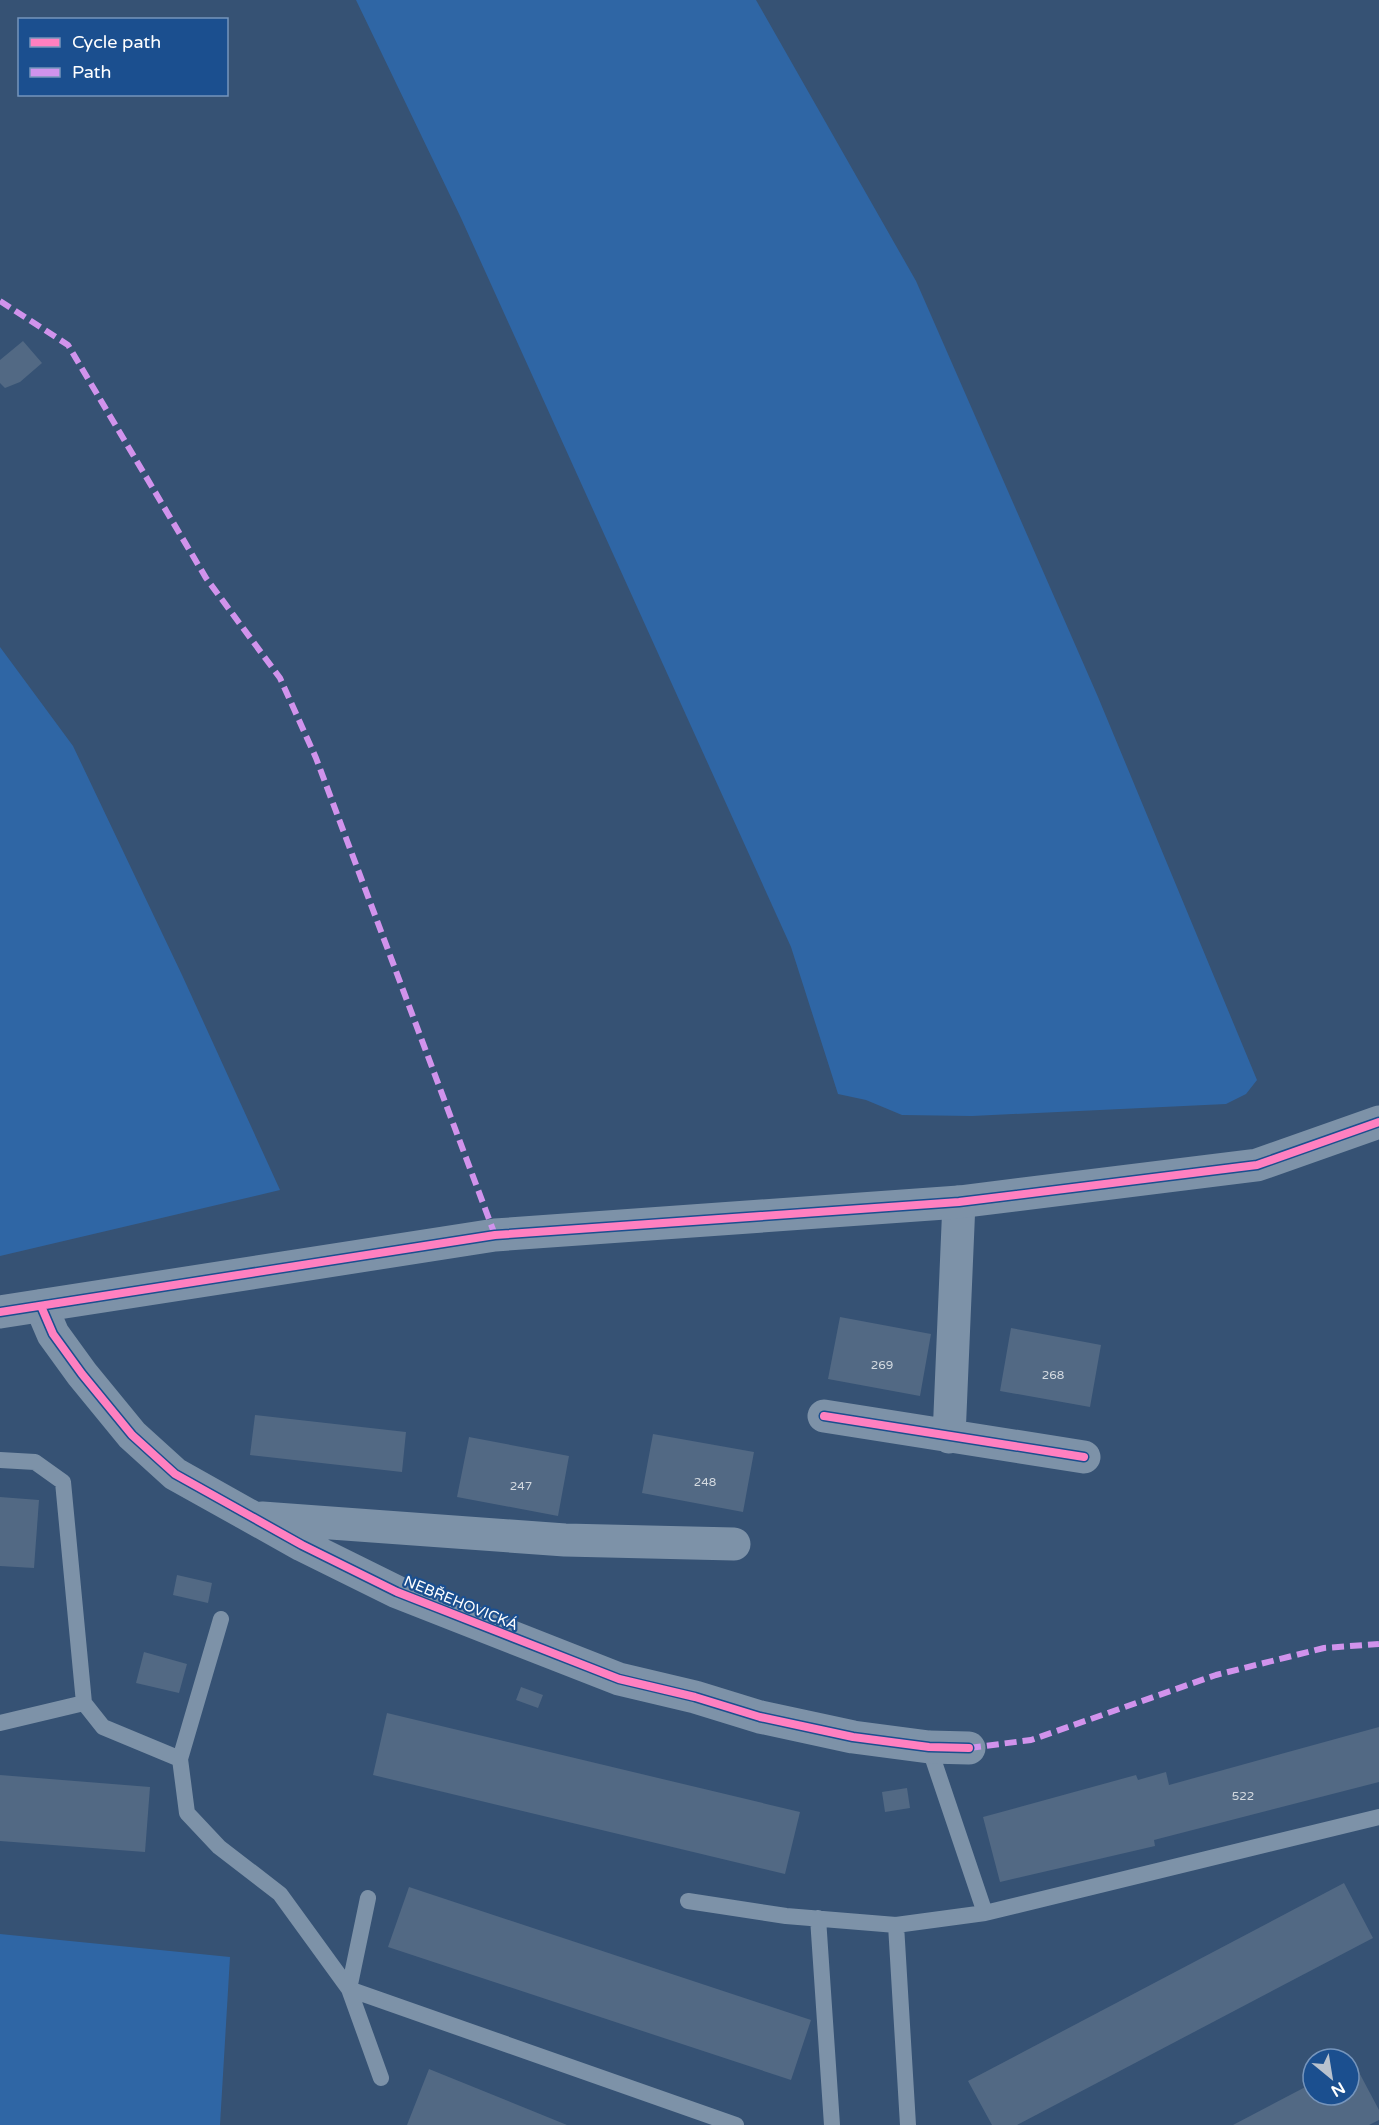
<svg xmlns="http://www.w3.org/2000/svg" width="1379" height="2125" font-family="'Varela Round',sans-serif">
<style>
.green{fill:#2f66a5}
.building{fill:#526984}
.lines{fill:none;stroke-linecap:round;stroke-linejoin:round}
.service{stroke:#7d92a8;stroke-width:16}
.minor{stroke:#7d92a8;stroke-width:33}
.tertiary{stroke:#7d92a8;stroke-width:33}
.quiet{stroke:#d193ec;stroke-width:6;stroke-dasharray:12 6;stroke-linecap:butt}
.cycleway-casing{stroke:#1b4f8f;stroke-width:11}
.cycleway{stroke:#ff80c0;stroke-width:8}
.labels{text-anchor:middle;stroke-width:4.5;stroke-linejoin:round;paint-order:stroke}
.number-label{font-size:12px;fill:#d4dae0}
.street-label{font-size:15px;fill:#fff;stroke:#1b4f8f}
</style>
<rect width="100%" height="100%" fill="#365274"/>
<path class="green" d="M 356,0 L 756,0 L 916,281 L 1098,697 L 1257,1080 L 1246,1094 L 1226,1104 L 972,1116 L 902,1115 L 866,1100 L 838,1094 L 791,947 L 461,218 Z
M 0,647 L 73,746 L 182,975 L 280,1190 L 0,1256 Z
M 0,1934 L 230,1957 L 220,2125 L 0,2125 Z"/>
<path class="building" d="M 23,341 L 42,363 L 20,382 L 5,388 L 0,383 L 0,360 Z
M 840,1317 L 931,1334 L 920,1396 L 828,1379 Z
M 1011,1328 L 1101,1345 L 1090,1407 L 1000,1391 Z
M 255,1415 L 406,1432 L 402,1472 L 250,1455 Z
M 653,1434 L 754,1452 L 743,1512 L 642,1493 Z
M 469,1437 L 569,1456 L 558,1516 L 457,1497 Z
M 0,1497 L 39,1500 L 34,1568 L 0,1566 Z
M 177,1575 L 212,1583 L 208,1603 L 173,1595 Z
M 144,1652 L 187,1664 L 179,1693 L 136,1683 Z
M 521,1687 L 543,1695 L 538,1708 L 516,1700 Z
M 387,1713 L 800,1812 L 785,1874 L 373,1775 Z
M 1379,1727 L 1379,1782 L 1154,1840 L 1155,1846 L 1000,1882 L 983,1817 L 1136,1775 L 1138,1780 L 1166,1772 L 1169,1785 Z
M 0,1775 L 150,1787 L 145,1852 L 0,1841 Z
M 907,1788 L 910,1808 L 885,1812 L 882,1792 Z
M 1344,1883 L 1373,1938 L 1017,2125 L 992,2125 L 968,2081 Z
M 409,1887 L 811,2020 L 791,2080 L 388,1947 Z
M 1353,2061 L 1379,2110 L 1379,2120 L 1369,2125 L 1233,2125 L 1313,2083 L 1313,2095 L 1349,2095 L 1349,2064 Z
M 429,2069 L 567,2125 L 407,2125 Z"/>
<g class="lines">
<path class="service" d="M 0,1460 L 35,1462 L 63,1482 L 84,1703 L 103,1727 L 180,1759
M 221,1619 L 180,1759 L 187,1813 L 219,1847 L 280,1894 L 349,1989 L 736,2125
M 0,1723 L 84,1703
M 929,1747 L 985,1913 L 1379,1817
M 368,1898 L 349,1989 L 381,2078
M 688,1901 L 786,1916 L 896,1925 L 985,1913
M 818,1918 L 832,2125
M 896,1925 L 908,2125"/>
<path class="minor" d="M 41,1306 L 53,1334 L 82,1374 L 132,1435 L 175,1474 L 302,1545 L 397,1592 L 619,1679 L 695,1697 L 760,1717 L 853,1737 L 929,1747 L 969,1748
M 824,1416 L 1084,1457
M 949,1437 L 959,1202
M 262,1518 L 565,1540 L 734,1544"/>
<path class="tertiary" d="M 0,1312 L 495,1235 L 959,1202 L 1257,1165 L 1379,1122"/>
<path class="quiet" d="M 0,301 L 68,345 L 206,578 L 280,678 L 316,758 L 495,1235
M 969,1748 L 1031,1740 L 1216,1675 L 1324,1648 L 1379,1644"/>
<g class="cycleway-casing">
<path id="cycleway" d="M 41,1306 L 53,1334 L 82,1374 L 132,1435 L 175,1474 L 302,1545 L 397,1592 L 619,1679 L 695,1697 L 760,1717 L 853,1737 L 929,1747 L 969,1748
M 0,1312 L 495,1235 L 959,1202 L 1257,1165 L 1379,1122
M 824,1416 L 1084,1457"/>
</g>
<use href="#cycleway" class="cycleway"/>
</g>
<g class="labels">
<g class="number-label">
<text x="882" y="1369">269</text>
<text x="1053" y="1379">268</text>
<text x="705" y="1486">248</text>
<text x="521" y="1490">247</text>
<text x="1243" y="1800">522</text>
</g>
<g class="street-label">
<text transform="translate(461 1603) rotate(22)" y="5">NEBŘEHOVICKÁ</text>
</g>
</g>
<rect x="18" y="18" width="210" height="78" fill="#1b4f8f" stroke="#7695bc" stroke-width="1.5"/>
<rect x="30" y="38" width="30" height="9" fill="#ff80c0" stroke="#7695bc" stroke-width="1.5"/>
<text x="72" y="48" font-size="18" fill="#ffffff">Cycle path</text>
<rect x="30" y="68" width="30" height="9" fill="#d193ec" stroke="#7695bc" stroke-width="1.5"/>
<text x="72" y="78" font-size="18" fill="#ffffff">Path</text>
<g transform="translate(1331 2077) rotate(150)"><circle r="28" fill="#1b4f8f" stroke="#7695bc" stroke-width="1.5"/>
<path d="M0-4.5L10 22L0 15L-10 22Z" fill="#b9c2ce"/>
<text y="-9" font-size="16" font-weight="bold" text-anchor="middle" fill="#ffffff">N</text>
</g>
</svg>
